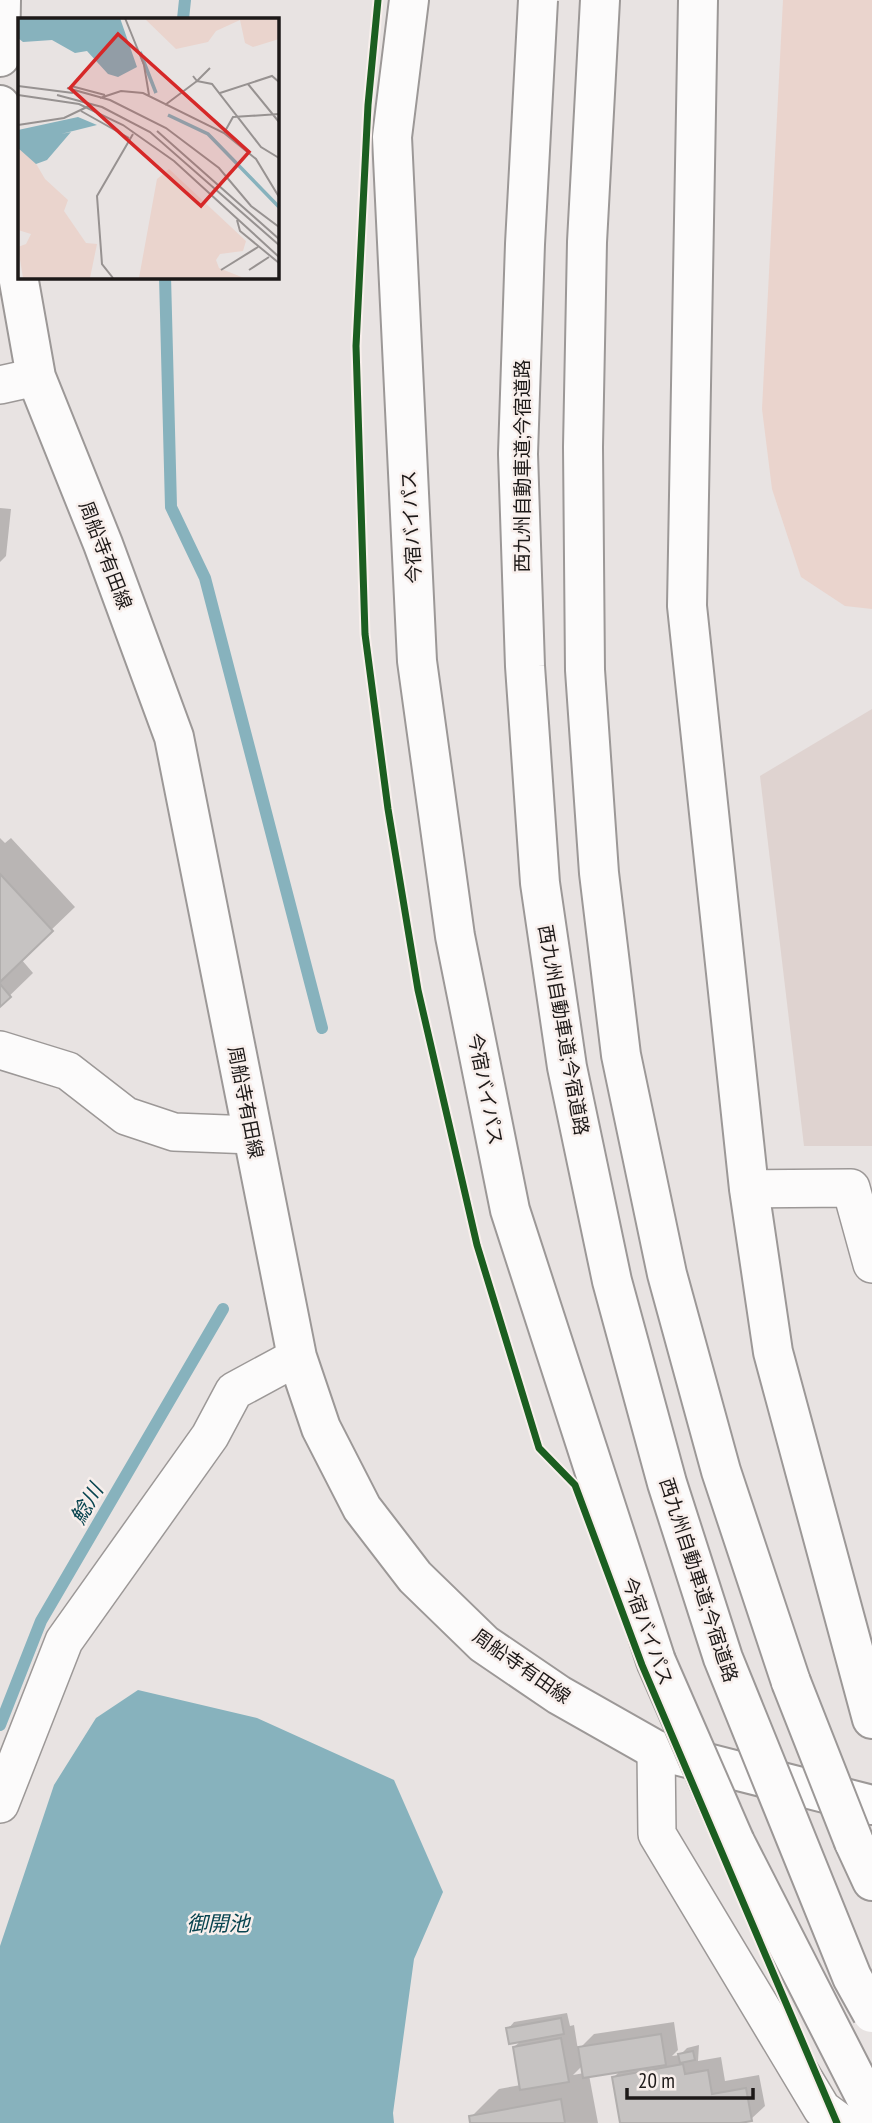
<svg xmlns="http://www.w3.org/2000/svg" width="872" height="2123" font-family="'PT Sans Narrow','Noto Sans JP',sans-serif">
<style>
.built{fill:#dfd3d0}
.green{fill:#ead4cd}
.water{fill:#87b2bd}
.shadow{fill:#0003;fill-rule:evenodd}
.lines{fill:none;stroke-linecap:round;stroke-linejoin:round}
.stream{stroke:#87b2bd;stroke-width:12}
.building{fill:#c6c3c2;stroke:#b1aead;stroke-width:2}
.minor-casing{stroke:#9c9897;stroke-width:40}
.secondary-casing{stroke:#9c9897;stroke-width:42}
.trunk-casing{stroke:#9c9897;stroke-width:42}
.motorway-casing{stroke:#9c9897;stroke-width:42}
.minor{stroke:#fcfbfb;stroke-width:37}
.secondary{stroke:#fcfbfb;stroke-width:38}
.trunk{stroke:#fcfbfb;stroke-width:38}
.motorway{stroke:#fcfbfb;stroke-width:38}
.trunk-bridge-casing{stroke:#9c9897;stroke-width:42;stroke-linecap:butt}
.motorway-bridge-casing{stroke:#9c9897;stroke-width:42;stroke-linecap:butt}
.trunk-bridge{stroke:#fcfbfb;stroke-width:38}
.motorway-bridge{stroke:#fcfbfb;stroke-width:38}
.cycleway-casing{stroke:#f8efec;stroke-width:11}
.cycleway{stroke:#1b5e20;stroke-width:7}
.labels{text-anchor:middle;stroke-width:5;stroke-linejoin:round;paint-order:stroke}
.street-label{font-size:19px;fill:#1d1918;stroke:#f8efec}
.water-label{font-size:21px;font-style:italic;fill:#08444f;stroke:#f8efec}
.inset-river{fill:none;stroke:#87b2bd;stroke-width:3.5}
.inset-road{fill:none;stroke:#979291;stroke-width:2}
.view{fill:#d62828;fill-opacity:0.15;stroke:#d62828;stroke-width:3.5}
.inset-edge{fill:none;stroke:#1d1918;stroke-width:3.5}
</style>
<rect width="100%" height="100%" fill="#e8e3e2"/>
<path class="built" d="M 872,709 L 872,1146 L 804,1146 L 760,776 Z"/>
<path class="green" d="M 783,0 L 872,0 L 872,609 L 845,606 L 801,577 L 772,489 L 762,409 Z"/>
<path class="water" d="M 138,1690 L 257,1718 L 394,1780 L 443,1892 L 414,1959 L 393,2113 L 394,2123 L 0,2123 L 0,1946 L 54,1785 L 96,1718 Z"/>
<path class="shadow" d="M 0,508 L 11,509 L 6,556 L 0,562 Z
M 0,838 L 5,843 L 11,838 L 75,907 L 21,959 L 33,973 L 0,1005 Z
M 567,2013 L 570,2026 L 574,2025 L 578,2050 L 594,2034 L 674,2022 L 678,2050 L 672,2056 L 680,2055 L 687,2048 L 699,2045 L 698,2061 L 721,2057 L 725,2081 L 759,2075 L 765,2106 L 751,2119 L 743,2121 L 743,2123 L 622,2123 L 614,2077 L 621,2070 L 589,2075 L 598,2123 L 472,2123 L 471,2117 L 499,2089 L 521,2085 L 514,2047 L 522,2040 L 508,2029 L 514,2022 ZM 583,2065 L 584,2073 L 573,2075 Z"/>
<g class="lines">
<path class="stream" d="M 183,19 L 185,0
M 165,276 L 171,507 L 205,578 L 322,1028
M 0,1725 L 41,1621 L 223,1309"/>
</g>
<path class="building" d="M 0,874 L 53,931 L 0,982 Z
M 0,984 L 11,997 L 0,1007 Z
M 561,2018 L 564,2034 L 509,2044 L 506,2028 Z
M 661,2034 L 666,2065 L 583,2078 L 578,2047 Z
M 561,2038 L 569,2082 L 520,2090 L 513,2047 Z
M 693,2051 L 695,2060 L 680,2063 L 678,2054 Z
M 683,2064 L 685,2074 L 708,2070 L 712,2094 L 746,2088 L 752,2121 L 740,2123 L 620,2123 L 612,2077 Z
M 561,2099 L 565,2123 L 470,2123 L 469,2116 Z"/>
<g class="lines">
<g class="minor-casing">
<path id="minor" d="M 0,385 L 36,377
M 0,1050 L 68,1071 L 126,1116 L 174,1132 L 253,1135
M 749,1189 L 851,1188 L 872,1264
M 656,1750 L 657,1834 L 822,2109 L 841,2123
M 0,1804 L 64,1641 L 210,1436 L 234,1391 L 297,1357"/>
</g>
<g class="secondary-casing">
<path id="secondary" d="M 0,57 L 1,0
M 0,105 L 4,197 L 36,377 L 103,544 L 174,737 L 297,1357 L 321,1428 L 362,1508 L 415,1577 L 484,1644 L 559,1695 L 656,1750 L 872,1805"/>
</g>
<g class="trunk-casing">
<path id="trunk" d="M 409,0 L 392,137 L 417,661 L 455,936 L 510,1210 L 656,1661
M 698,0 L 687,606 L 749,1189 L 773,1352 L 872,1719
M 735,1842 L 872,2110"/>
</g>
<g class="motorway-casing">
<path id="motorway" d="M 600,0 L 587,242 L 583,447 L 585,670 L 599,873 L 621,1055 L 667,1274 L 721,1471 L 791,1682
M 854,1842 L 872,1881"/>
</g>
<use href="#minor" class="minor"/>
<use href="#secondary" class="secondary"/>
<use href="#trunk" class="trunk"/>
<use href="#motorway" class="motorway"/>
<g class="trunk-bridge-casing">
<path id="trunk-bridge" d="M 656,1661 L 735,1842"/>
</g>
<g class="motorway-bridge-casing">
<path id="motorway-bridge" d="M 538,0 L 525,244 L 518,454 L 525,666 L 540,883 L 567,1067 L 612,1281 L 667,1483 L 723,1658 L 852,1977 L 872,2013
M 791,1682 L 854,1842"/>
</g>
<use href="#trunk-bridge" class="trunk-bridge"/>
<use href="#motorway-bridge" class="motorway-bridge"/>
<g class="cycleway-casing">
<path id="cycleway" d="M 378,0 L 368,105 L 356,346 L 365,634 L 388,809 L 418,990 L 477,1245 L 539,1448 L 575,1485 L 642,1665 L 837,2123"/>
</g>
<use href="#cycleway" class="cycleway"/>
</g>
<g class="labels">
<g class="street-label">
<text transform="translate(522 466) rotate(-90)" y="7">西九州自動車道;今宿道路</text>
<text transform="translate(411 527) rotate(-93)" y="7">今宿バイパス</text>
<text transform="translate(106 555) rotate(69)" y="7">周船寺有田線</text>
<text transform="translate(564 1030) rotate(80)" y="7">西九州自動車道;今宿道路</text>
<text transform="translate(486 1089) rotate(79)" y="7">今宿バイパス</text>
<text transform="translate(246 1102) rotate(79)" y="7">周船寺有田線</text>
<text transform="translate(699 1580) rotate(72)" y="7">西九州自動車道;今宿道路</text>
<text transform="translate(648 1631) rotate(70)" y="7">今宿バイパス</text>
<text transform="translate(522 1666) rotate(35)" y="7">周船寺有田線</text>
</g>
<g class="water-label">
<text transform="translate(87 1504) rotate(-60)" y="7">鯰川</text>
<text x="218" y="1931">御開池</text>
</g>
</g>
<g transform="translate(18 18)">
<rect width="261" height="261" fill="#e8e3e2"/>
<path d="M 126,0 L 261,0 L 261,21 L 235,29 L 227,25 L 222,2 L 198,13 L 190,24 L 158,31 ZM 0,128 L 13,137 L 27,161 L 50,182 L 46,193 L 68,225 L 79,226 L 72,260 L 5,260 L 0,229 L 8,226 L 13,216 L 0,212 ZM 151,151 L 228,223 L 225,233 L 202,236 L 198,242 L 201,250 L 226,260 L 121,260 L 139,161 Z" fill="#ead4cd"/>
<path d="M 0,0 L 102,0 L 119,49 L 100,59 L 90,56 L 69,33 L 57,35 L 34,22 L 5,24 L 0,20 ZM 60,99 L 79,107 L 43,116 L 53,114 L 29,142 L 18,146 L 0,130 L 0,112 Z" fill="#87b2bd"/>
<path class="inset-river" d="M 122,34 L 138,75M 150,97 L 190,116 L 261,189"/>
<path class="inset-road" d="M 107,0 L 126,47 L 131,77M 175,58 L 179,63 L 192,50M 230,66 L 261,104M 0,68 L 55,75M 53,68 L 87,77M 49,70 L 92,82 L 148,110 L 201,150 L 233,188 L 261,209M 202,75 L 254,58 L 261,64M 0,77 L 61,86 L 105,107 L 156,143 L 261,239M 39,77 L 84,89 L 132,114 L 261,227M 82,80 L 103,73 L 125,75 L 206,115 L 238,141 L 261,179M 147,87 L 179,63 L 194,66 L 243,129 L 261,140M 63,93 L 111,120M 0,107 L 46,100 L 71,88M 139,113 L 261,221M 206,115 L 215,99 L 261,96M 219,202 L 222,213 L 261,245M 203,252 L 240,229M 231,252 L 251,239M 95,260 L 84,246 L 79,178 L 115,116"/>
<path class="view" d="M 100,16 L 231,134 L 183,188 L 52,70 Z"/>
<rect width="261" height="261" class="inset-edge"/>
</g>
<path d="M627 2088v10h126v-10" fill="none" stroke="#1d1918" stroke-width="3.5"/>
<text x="638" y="2088" font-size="21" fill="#1d1918" stroke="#f8efec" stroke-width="5" paint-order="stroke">20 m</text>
</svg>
